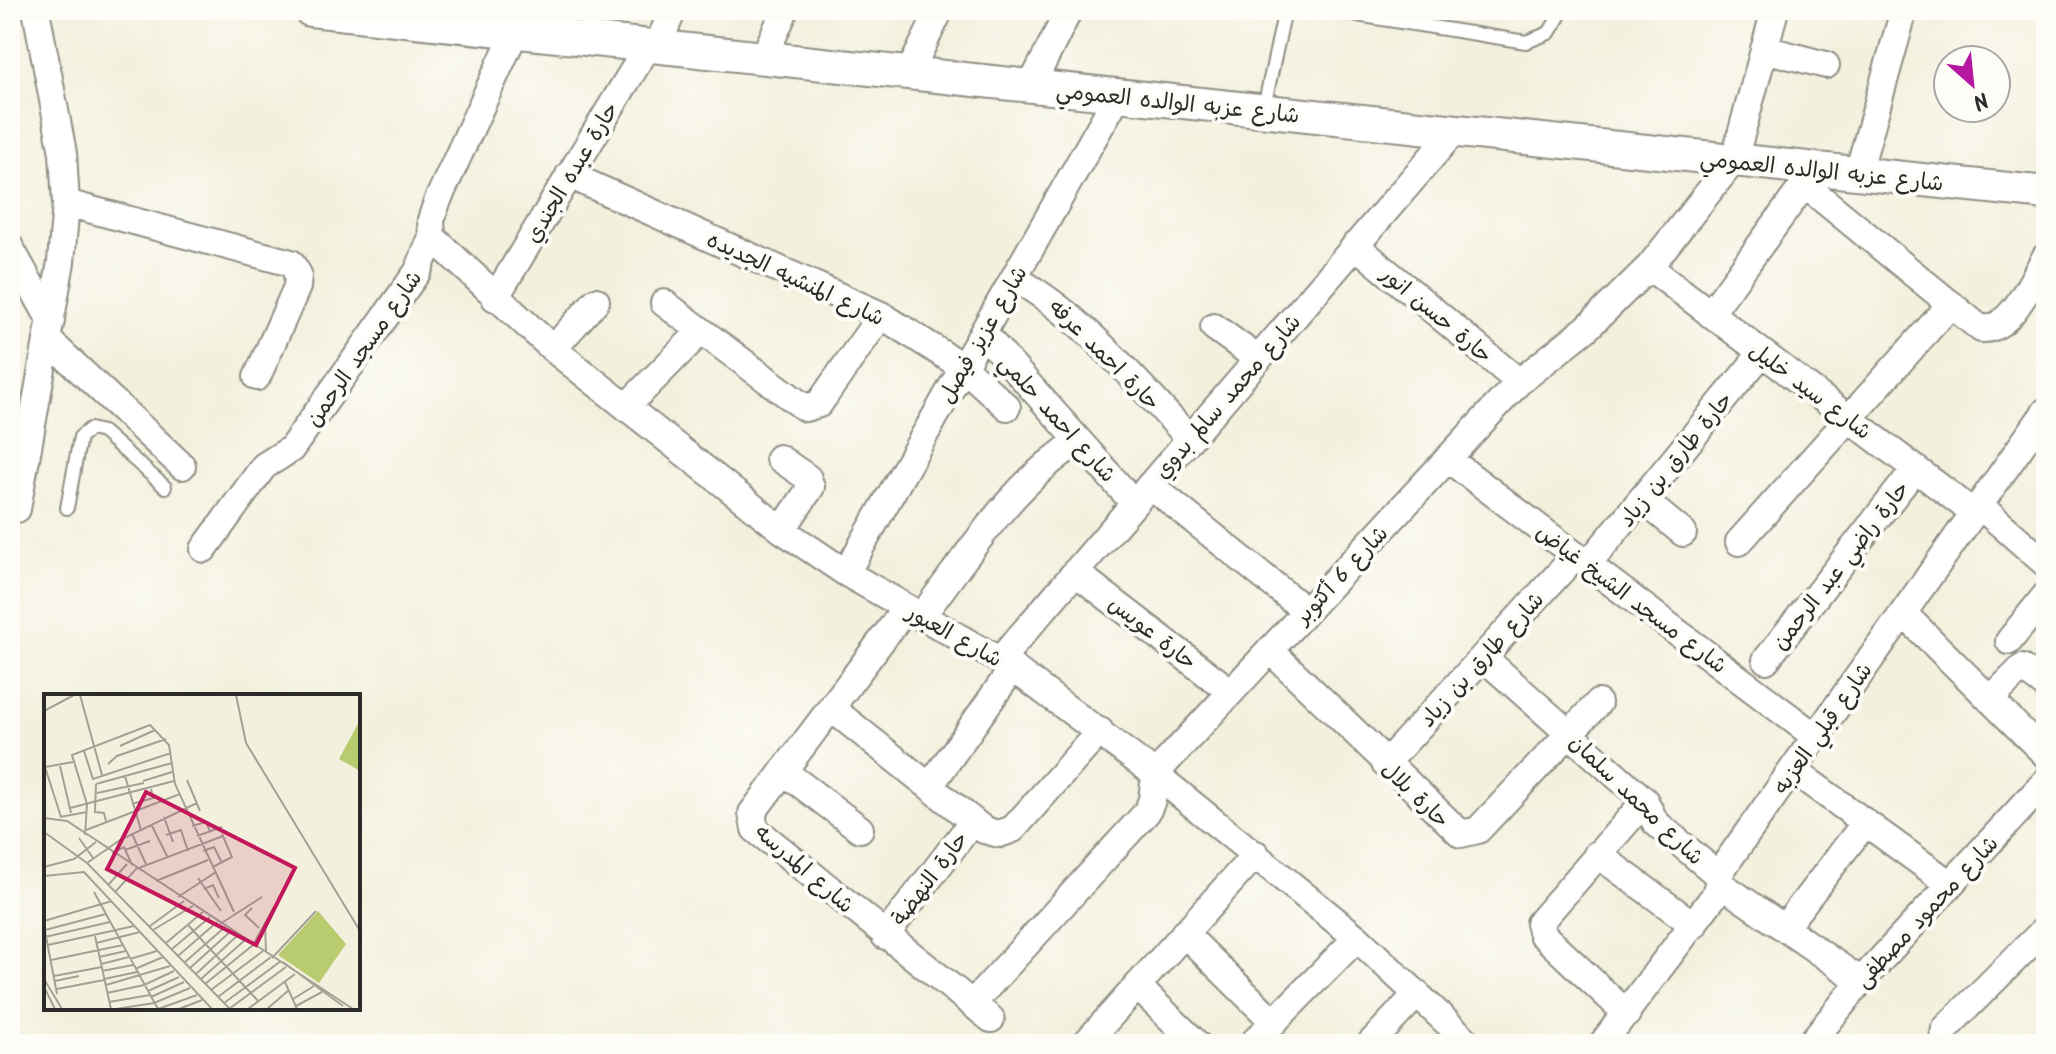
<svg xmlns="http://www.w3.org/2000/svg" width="2056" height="1054" font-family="Kalam,'Playpen Sans Arabic',sans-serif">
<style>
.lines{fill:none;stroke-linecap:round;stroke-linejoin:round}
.service-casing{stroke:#8f8e84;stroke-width:16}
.minor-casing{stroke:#8f8e84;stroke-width:30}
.tertiary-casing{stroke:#8f8e84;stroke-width:36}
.service{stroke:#fff;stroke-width:12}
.minor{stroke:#fff;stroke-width:26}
.tertiary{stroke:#fff;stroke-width:32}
.labels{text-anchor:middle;stroke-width:8;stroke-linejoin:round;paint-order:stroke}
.street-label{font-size:22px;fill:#2b2b2b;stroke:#fdfcf7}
.inset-road{fill:none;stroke:#a3a196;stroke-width:2}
.view{fill:#c2185b;fill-opacity:0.15;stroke:#c2185b;stroke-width:4}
.inset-edge{fill:none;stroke:#2b2b2b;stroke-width:4}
</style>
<rect width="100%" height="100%" fill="#fdfcf7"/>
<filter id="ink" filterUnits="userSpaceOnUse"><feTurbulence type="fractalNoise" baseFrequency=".0125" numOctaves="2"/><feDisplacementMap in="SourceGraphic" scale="16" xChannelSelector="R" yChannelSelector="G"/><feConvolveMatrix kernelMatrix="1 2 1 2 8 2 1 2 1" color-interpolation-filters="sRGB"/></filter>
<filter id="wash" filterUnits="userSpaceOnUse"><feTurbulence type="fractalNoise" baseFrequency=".006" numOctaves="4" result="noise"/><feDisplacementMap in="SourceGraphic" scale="32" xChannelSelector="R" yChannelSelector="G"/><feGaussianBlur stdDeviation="1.8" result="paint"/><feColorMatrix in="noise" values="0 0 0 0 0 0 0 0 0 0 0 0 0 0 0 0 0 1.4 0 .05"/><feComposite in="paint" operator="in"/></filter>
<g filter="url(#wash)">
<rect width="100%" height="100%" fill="#f3f0dd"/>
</g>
<g filter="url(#ink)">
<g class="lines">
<g class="service-casing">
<path id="service" d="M 1326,10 L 1526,42 L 1549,33 L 1563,10
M 1264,107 L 1285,10
M 67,508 L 80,437 L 90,429 L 103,432 L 165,487"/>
</g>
<g class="minor-casing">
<path id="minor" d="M 552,36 L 562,10
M 657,47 L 673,10
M 1764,49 L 1826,65
M 764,57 L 785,10
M 909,73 L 940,10
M 1031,86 L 1069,10
M 1858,173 L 1904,10
M 569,175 L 881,315 L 963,367 L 1007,407
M 1804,184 L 1981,329 C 2012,331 2032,279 2046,256
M 66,203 L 291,263 L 298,274 L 297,287 L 257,377
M 432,237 L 553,349 L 782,530 L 846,573 L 1013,668 L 1155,774 L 1357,938 L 1470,1044
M 1355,245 L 1519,382
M 10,247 L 51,321
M 1649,267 L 1974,513
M 1014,278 C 1084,317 1135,381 1190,439
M 495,298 L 648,46
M 664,303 L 805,408 L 819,404 L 881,315
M 1710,314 L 1814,171
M 1214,327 L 1258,359
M 983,333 L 1134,503
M 48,340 L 182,466
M 553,349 L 596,301
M 626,407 L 701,331
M 779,458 L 808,478 L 811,487 L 782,530
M 1448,459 L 1816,737
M 1150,485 L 1306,611
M 1642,499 L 1683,533
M 1979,505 L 2046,564
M 17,509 L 61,262 L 66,203 L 63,153 L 36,10
M 1739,542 L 1951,304
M 204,549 L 264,466 L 291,449 L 418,271 L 432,237 L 431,220 L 437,202 L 515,32
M 1588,564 L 1762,353
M 1075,572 L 1231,692
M 846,573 L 1118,95
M 906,608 L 752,813 L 755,829 L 991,1019
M 1903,613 L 2046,755
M 921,617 C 969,554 1011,484 1079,441
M 2009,641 L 2046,595
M 1270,650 L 1461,834 L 1478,830 L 1598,703
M 1483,657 L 1645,801 L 1655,822 L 1719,876
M 1000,660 L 1454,131
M 1766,660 L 1915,469
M 1990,700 L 2022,668 L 2046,686
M 831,708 L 984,830 L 999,834 L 1013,829 L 1100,731
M 1385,764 L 1576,555
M 1793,770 L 1950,884
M 783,771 L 860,829
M 930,786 L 1013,668
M 1597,854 L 1694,925
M 1719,883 L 1861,981
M 1784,928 L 1865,823
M 1184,933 L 1274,1022
M 885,936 L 973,821
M 1137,986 L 1197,1044
M 972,1004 L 1147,812 L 1152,800 L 1155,774 L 1519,382 L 1587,328 L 1649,267 L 1734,160 L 1775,10
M 1627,1014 L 1542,934 L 1539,923 L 1645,801
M 1085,1044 L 1256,854
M 1252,1044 L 1357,938
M 1370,1044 L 1417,994
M 1602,1044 L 1715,895 L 1722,869 L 2046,411
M 1810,1044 L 1861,981 L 2046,781
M 1942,1044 L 1945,1029 L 2046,928"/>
</g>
<g class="tertiary-casing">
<path id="tertiary" d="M 310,10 L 2046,193"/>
</g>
<use href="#service" class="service"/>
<use href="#minor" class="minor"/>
<use href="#tertiary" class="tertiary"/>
</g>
</g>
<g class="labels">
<g class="street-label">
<text transform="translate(1178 102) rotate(6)" y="8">شارع عزبه الوالده العمومي</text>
<text transform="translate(1822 170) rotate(6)" y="8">شارع عزبه الوالده العمومي</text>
<text transform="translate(571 172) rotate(-59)" y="8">حارة عبده الجندي</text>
<text transform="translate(796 278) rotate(25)" y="8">شارع المنشيه الجديده</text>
<text transform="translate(1437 314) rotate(40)" y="8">حارة حسن انور</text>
<text transform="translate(982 334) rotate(-60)" y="8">شارع عزيز فيصل</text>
<text transform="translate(363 348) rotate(-55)" y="8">شارع مسجد الرحمن</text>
<text transform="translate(1105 354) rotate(45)" y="8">حارة احمد عرفه</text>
<text transform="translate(1811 390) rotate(37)" y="8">شارع سيد خليل</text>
<text transform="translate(1227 396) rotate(-49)" y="8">شارع محمد سالم بدوي</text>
<text transform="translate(1058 418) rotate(48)" y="8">شارع احمد حلمي</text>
<text transform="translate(1675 459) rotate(-51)" y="8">حارة طارق بن زياد</text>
<text transform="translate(1840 565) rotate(-52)" y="8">حارة راضي عبد الرحمن</text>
<text transform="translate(1341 574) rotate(-47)" y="8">شارع 6 أكتوبر</text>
<text transform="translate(1632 598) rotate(37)" y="8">شارع مسجد الشيخ غياض</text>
<text transform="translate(1153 632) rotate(38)" y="8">حارة عويس</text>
<text transform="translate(955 635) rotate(29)" y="8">شارع العبور</text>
<text transform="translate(1481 659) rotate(-48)" y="8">شارع طارق بن زياد</text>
<text transform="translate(1822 728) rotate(-55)" y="8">شارع قبلي العزبه</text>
<text transform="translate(1416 794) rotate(44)" y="8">حارة بلال</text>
<text transform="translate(1637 799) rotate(44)" y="8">شارع محمد سلمان</text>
<text transform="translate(805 868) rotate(41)" y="8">شارع المدرسه</text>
<text transform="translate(929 878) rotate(-53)" y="8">حارة النهضة</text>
<text transform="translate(1926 911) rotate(-47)" y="8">شارع محمود مصطفى</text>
</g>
</g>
<g transform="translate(44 694)">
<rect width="316" height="316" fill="#f3f0dd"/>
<path d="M 316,26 L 316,77 L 295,65 ZM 274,217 L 302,250 L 275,289 L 234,261 Z" fill="#b9cb6f"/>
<path class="inset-road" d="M 36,1 L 58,81M 192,1 L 202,49 L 316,237M 0,17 L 30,1M 76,52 L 111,36M 40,57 L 49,85 L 127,59M 64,70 L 73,62 L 122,45M 16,72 L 27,119M 1,73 L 17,123M 1,73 L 29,68M 81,82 L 97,136M 143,86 L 156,117M 99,87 L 128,78M 52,90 L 128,69M 52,90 L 51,118 L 60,119 L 62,127M 53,99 L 100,89M 88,110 L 109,104 L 107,95M 26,114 L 130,87M 16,123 L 43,118M 120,123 L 129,148M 0,124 L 23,127 L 309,315M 107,130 L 124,164M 148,132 L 162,128 L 166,137M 42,136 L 136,100M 0,138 L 43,169 L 186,315M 88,140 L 102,170M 41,141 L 43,110 L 28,61 L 106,31 L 125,51 L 131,90 L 190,218M 122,141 L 137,136 L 144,157M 153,142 L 178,133M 35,144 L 49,164M 81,156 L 106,147M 159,157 L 170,153 L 178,169M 68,159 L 80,153 L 88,171M 43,169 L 76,146 L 153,109M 0,173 L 30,165 L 52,148M 169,173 L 188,163 L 178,140M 0,182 L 40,178 L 168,315M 154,184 L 177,217M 112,187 L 164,166M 65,190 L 83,170M 160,195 L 169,191 L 175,204M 72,197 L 92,175 L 179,142M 50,198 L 114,315M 134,203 L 172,178M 208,214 L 201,221 L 215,234M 0,227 L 68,207M 221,228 L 222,258M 176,230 L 218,203M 144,231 L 215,308M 0,232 L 13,300M 106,232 L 140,207M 1,236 L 62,220M 109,236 L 149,212M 51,242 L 67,315M 1,243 L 66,228M 52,249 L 96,238M 122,249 L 159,218M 4,251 L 90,232M 128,255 L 166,223M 134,262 L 173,228M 55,263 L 82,257M 228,264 L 272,217M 86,265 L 113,257M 7,266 L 79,251M 141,268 L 181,233M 239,268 L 299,312M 57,270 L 85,263M 146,274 L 187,237M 91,275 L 119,263M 58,277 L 89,271M 152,280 L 194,241M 10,282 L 58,273M 0,285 L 18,315M 60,285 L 93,278M 157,285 L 201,246M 11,287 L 35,282M 241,288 L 253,315M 161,290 L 209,251 L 230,213M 62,291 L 126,272M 0,293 L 11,315M 13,295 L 60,286M 167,296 L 219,257M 104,297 L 135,283M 63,299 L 100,291 L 130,277M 107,303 L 140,288M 174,303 L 227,263M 249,305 L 270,292M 65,308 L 106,301M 180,309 L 237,267M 252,312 L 278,298M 72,315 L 110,309 L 146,294M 114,315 L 153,301M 135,315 L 158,306M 185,315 L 242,273M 204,315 L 251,280M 223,315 L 245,296"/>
<path class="view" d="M 102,98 L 251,174 L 212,251 L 63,175 Z"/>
<rect width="316" height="316" class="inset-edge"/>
</g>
<rect width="2056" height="1054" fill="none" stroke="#fdfcf7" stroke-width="40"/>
<g transform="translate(1972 84) rotate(153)"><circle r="38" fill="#fdfcf7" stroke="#a9a8a5" stroke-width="2"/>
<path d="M0-6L14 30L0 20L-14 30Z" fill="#b5179e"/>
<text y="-12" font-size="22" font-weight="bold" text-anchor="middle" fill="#2b2b2b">N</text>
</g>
</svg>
